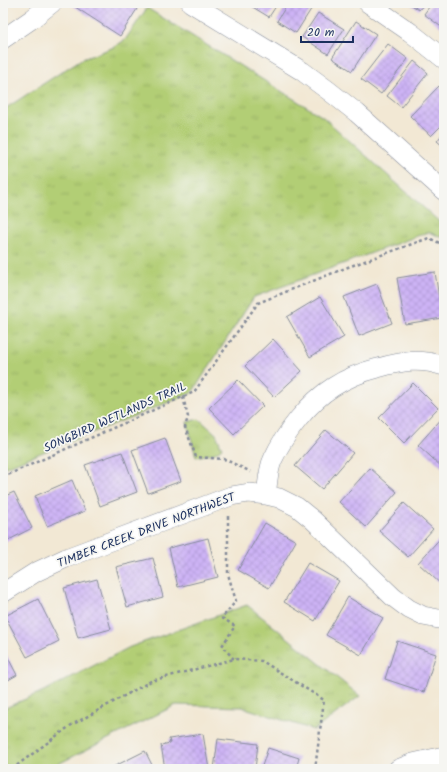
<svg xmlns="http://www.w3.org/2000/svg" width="447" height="772" font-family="Kalam,sans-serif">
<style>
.grass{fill:url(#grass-tufts);stroke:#667e69}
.building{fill:url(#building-cross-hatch)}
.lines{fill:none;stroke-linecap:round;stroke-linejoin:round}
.minor-casing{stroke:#868c99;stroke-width:20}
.path{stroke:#868c99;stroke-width:2.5;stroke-dasharray:3 3;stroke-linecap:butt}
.minor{stroke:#fff;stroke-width:19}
.labels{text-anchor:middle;stroke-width:3.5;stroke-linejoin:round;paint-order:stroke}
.street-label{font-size:12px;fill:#1b2f5e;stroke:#f6f6f2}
</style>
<defs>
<pattern id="grass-tufts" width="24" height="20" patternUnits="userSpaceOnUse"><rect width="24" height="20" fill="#b2ce74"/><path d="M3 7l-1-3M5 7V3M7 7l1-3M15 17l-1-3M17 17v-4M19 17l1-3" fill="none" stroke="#98b167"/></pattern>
<pattern id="building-cross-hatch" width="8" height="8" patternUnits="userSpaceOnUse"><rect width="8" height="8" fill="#cdb3f5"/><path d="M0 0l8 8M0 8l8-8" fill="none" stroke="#af9ad4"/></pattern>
</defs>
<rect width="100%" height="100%" fill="#f6f6f2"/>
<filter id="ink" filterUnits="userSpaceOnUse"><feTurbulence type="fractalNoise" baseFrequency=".025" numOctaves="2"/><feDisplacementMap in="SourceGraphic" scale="8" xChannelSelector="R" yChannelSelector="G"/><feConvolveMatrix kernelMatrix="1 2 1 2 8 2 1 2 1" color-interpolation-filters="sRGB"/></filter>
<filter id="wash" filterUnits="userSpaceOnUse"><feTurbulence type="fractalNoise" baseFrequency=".012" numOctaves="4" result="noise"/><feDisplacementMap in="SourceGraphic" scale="16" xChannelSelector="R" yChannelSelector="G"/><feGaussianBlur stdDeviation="0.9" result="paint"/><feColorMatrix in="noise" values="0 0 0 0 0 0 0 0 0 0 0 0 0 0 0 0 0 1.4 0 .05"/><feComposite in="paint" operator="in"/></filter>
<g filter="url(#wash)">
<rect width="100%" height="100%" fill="#f2e8d4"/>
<path class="grass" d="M 147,8 L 323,117 L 444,226 L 444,238 L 428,232 L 254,297 L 192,393 L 3,468 L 3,110 L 80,60 L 114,47 L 125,40 Z
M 199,419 L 216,434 L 222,448 L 215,453 L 196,457 L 187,422 Z
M 247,605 L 360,696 L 314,730 L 242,707 L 176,705 L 48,769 L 3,769 L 3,709 L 48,689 L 130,647 Z"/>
<g id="blocks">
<path class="building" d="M 69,3 L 128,3 L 137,9 L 120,36 Z
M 253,3 L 278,3 L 269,17 L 251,6 Z
M 288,3 L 315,3 L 296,33 L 277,21 Z
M 409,3 L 425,3 L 419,10 Z
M 432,3 L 444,3 L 444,29 L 424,14 Z
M 318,13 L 344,29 L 328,54 L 302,37 Z
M 356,21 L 376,34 L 352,71 L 332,58 Z
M 388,44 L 408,59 L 381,94 L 361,79 Z
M 414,61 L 428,73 L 401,107 L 387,96 Z
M 439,86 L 444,91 L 444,123 L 431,136 L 410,116 Z
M 444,132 L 444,147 L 437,141 Z
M 435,272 L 442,318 L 405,324 L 397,278 Z
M 377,284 L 392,323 L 359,336 L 344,297 Z
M 320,297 L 344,337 L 310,357 L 287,317 Z
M 273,339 L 302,371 L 274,397 L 245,366 Z
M 238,380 L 263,406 L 234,434 L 209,408 Z
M 413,383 L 438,408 L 404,443 L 379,418 Z
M 444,416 L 444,469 L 418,445 Z
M 326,430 L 353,453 L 322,489 L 295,466 Z
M 165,438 L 181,481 L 148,493 L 132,450 Z
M 122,452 L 137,492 L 100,506 L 85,465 Z
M 370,468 L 397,492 L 366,527 L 339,502 Z
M 72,480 L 85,511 L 47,526 L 35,496 Z
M 14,492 L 32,528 L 3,543 L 3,497 Z
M 404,503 L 433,529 L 408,557 L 379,531 Z
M 265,523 L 296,541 L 269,588 L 238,570 Z
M 444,534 L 444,587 L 418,563 Z
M 208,538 L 218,577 L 178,587 L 169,548 Z
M 153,558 L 163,597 L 127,607 L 116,567 Z
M 308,563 L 339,581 L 315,621 L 284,602 Z
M 97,579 L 111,629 L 78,638 L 64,588 Z
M 348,597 L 383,618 L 361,655 L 326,635 Z
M 38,599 L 59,641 L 27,657 L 5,616 Z
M 397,641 L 436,654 L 424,692 L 385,679 Z
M 3,648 L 17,675 L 3,683 Z
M 203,734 L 209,769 L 165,769 L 161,745 L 170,743 L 169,739 Z
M 218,739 L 258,744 L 255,769 L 214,769 Z
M 268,748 L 299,758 L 296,769 L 261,769 Z
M 145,751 L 154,769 L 112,769 L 111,768 Z"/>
</g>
</g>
<g filter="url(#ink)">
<use href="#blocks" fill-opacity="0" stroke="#868c99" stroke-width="1"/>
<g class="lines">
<g class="minor-casing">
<path id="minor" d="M 191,3 L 302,71 L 329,91 L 357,113 L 444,191
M 368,3 L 410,32 L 444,59
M 3,39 L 32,19 L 52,3
M 266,495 C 268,483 268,469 273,459 C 285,433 309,402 333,387 C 347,378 362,372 378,368 C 402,361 420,358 444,366
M 3,593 L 36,572 L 66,558 L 231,496 L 249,493 L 266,495 L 279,498 L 297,507 L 313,520 L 393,597 L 409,609 L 423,616 L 444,620
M 398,769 L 413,763 L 444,756"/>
</g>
<path class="path" d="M 183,397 L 188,417 L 185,427 L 196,457 L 224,459 L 251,472
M 3,477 L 194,392 L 258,303 L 348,267 L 429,238 L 444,245
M 228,516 L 228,574 L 236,601 L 222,618 L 235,626 L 222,646 L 234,659
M 12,769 L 70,726 L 151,681 L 234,659 L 262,661 L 324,700 L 315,769"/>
<use href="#minor" class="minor"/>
</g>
</g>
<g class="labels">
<g class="street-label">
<text transform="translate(115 417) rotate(-24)" y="4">SONGBIRD WETLANDS TRAIL</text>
<text transform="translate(146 530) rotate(-21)" y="4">TIMBER CREEK DRIVE NORTHWEST</text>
</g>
</g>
<rect width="447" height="772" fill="none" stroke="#f6f6f2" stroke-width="16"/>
<path d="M301 36v6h52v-6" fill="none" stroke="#1b2f5e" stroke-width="2"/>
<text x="307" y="36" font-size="12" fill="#1b2f5e" stroke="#f6f6f2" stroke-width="3" paint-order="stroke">20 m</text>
</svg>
